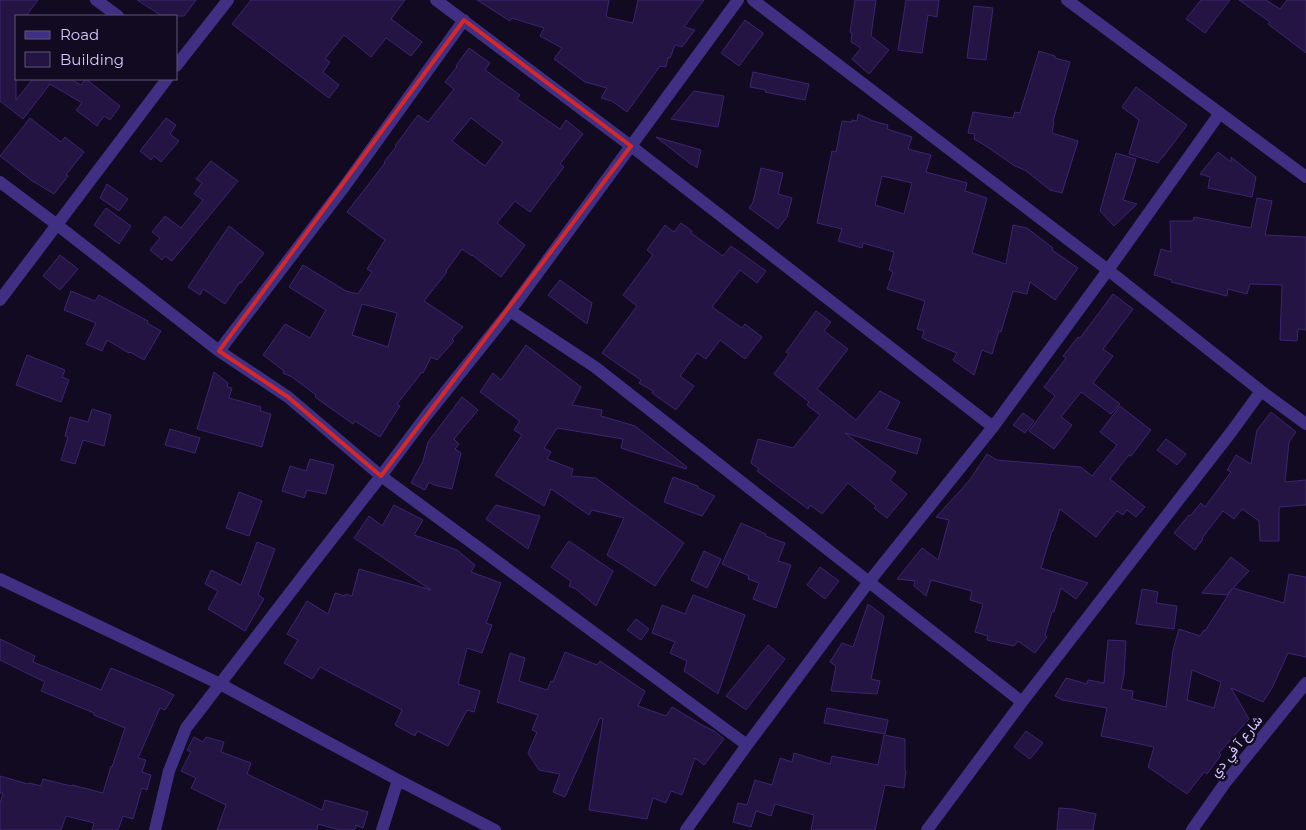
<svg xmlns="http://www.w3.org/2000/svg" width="1306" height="830" font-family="Montserrat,Vazirmatn,sans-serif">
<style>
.building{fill:#241443;stroke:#3e2472;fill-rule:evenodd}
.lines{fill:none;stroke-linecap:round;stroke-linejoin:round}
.minor{stroke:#3f3084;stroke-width:12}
.marked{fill:none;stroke:#d62828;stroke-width:4;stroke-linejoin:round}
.labels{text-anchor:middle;stroke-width:5;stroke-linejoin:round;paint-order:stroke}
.street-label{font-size:14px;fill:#d7c9ff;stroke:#110a20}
</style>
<rect width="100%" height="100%" fill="#110a20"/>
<path class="building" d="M 0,0 L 38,0 L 26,16 L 16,16 L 16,100 L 33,79 L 70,79 L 81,85 L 86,79 L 120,106 L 110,120 L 104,116 L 97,126 L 76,110 L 82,103 L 50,84 L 23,119 L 0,101 Z
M 137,0 L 196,0 L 184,16 L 162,16 Z
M 251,0 L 405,0 L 391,19 L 422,42 L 411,56 L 386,38 L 371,57 L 344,35 L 325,59 L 330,62 L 323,72 L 339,85 L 329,98 L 232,24 Z
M 477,0 L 609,0 L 606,17 L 633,23 L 638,0 L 704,0 L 684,27 L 695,30 L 682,47 L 675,45 L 670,58 L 668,58 L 666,67 L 660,66 L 627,112 L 612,101 L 601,98 L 607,88 L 585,82 L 554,59 L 562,48 L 540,36 L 544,28 L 512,18 L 510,21 Z
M 855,0 L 876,0 L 871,36 L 889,50 L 869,74 L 852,59 L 861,48 L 851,42 L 852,33 L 850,32 Z
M 906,0 L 939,0 L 937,17 L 928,15 L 922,53 L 898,50 Z
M 1201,0 L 1230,0 L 1205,33 L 1186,19 Z
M 1239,0 L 1266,0 L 1280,9 L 1287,0 L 1306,0 L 1306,53 L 1268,24 L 1270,22 Z
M 974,6 L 993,8 L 986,60 L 967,58 Z
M 745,20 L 763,33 L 763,34 L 739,66 L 721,53 Z
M 469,48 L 490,63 L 485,70 L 520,95 L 517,99 L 560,129 L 566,120 L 583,134 L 560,164 L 564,167 L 530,212 L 515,201 L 497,223 L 525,245 L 501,277 L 472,255 L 472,256 L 462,249 L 446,271 L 447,272 L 424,301 L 463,327 L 452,339 L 454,341 L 437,360 L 431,357 L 423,373 L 422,372 L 397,404 L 400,406 L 380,437 L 355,421 L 353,424 L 315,397 L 316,395 L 292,377 L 283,373 L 284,371 L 263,355 L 285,324 L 310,338 L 326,310 L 289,287 L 303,265 L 346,291 L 358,294 L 372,272 L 367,269 L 385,240 L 347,212 L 385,163 L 384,162 L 396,147 L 395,146 L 418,115 L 428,122 L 454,89 L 445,82 L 457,67 L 456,66 ZM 471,118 L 503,142 L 485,166 L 452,141 ZM 362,304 L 397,313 L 388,347 L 352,335 Z
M 1039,51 L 1055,56 L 1055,58 L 1070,62 L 1053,121 L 1054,122 L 1052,133 L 1078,141 L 1062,193 L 1050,190 L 1025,170 L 1015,166 L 986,146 L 974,139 L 975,134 L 968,133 L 973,112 L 1013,118 L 1015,112 L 1020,113 Z
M 753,72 L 809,84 L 805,100 L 765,92 L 766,90 L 750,87 Z
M 1136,87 L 1187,125 L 1163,157 L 1162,157 L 1158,163 L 1129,154 L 1139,120 L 1122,107 Z
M 694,91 L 724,96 L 718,127 L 671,119 Z
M 858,114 L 873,121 L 888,125 L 887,129 L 912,137 L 908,149 L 931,155 L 926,172 L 967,183 L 965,191 L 987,198 L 972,253 L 1006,264 L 1013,225 L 1027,228 L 1053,248 L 1052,250 L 1078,268 L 1055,300 L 1030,282 L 1027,294 L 1013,291 L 1001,332 L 999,331 L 992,354 L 982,350 L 974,375 L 953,360 L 957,353 L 922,338 L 924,331 L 917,329 L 925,301 L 887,289 L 893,272 L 889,270 L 894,252 L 863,243 L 862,248 L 838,241 L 842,229 L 817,223 L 832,151 L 836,152 L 842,121 L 852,122 L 852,120 L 857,121 ZM 882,176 L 912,183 L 904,214 L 875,205 Z
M 30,118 L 61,142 L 65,137 L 84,152 L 66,175 L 68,176 L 54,194 L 31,180 L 0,156 Z
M 166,118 L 176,125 L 170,134 L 179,141 L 161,162 L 154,156 L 151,160 L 140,151 Z
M 656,137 L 701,150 L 697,168 L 692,164 L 692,165 Z
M 1218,152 L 1231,162 L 1231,157 L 1256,177 L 1252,197 L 1208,188 L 1210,177 L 1200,174 Z
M 1116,153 L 1136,159 L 1123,200 L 1137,204 L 1114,226 L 1100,211 Z
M 211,161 L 238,181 L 172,261 L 165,256 L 162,260 L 150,250 L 160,238 L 152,232 L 165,216 L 181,228 L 203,200 L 194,194 L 202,183 L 196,179 Z
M 761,168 L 783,173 L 778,194 L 792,198 L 787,217 L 778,229 L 749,208 L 753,202 Z
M 107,184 L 128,199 L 119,211 L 100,198 Z
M 1257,198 L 1272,201 L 1265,235 L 1306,237 L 1306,330 L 1298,329 L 1297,341 L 1280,340 L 1282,285 L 1250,284 L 1247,294 L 1228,289 L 1227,296 L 1171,282 L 1172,280 L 1154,275 L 1161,249 L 1171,252 L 1170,221 L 1193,221 L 1194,217 L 1251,228 Z
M 106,208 L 131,226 L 119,244 L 94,225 Z
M 681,223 L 692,231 L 691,233 L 723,256 L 731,246 L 766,271 L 757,283 L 740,270 L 712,307 L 742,328 L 745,324 L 762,337 L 745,359 L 720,340 L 706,359 L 697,353 L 680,376 L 694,386 L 676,410 L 652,393 L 653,391 L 639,383 L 641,380 L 602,353 L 637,306 L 623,295 L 653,255 L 647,250 L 665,225 L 674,232 Z
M 229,226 L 264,253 L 241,283 L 240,282 L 225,304 L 203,289 L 200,295 L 188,287 Z
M 60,255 L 78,269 L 60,290 L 43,276 Z
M 560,280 L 592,303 L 587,324 L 548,295 Z
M 71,291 L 95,301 L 99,295 L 148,321 L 147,323 L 161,331 L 144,360 L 130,352 L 129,353 L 107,340 L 102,351 L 86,344 L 96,323 L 64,310 Z
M 1113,294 L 1133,309 L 1103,349 L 1113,356 L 1093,383 L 1120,404 L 1111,414 L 1081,392 L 1061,417 L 1072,425 L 1054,449 L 1029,431 L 1055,396 L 1044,387 L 1066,358 L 1063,356 L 1078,337 L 1080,338 Z
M 816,311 L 831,322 L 824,331 L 848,349 L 817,389 L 856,420 L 880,391 L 900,402 L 886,429 L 921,439 L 917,454 L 845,433 L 896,472 L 890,480 L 907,494 L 887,518 L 874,508 L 876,506 L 848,483 L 822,514 L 810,505 L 808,509 L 757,471 L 759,469 L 751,463 L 758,439 L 793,448 L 820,415 L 807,405 L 809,402 L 774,374 L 789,354 L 786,352 Z
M 526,345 L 581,387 L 572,405 L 602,410 L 601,416 L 635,426 L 687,467 L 686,469 L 621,448 L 623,439 L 557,428 L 544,448 L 551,452 L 547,459 L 573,469 L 571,476 L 596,478 L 684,543 L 655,586 L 607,555 L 624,518 L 592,510 L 589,515 L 551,489 L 544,506 L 495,475 L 522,435 L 514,430 L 520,421 L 480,392 L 493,373 L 501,380 Z
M 27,355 L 65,370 L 62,377 L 69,380 L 61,402 L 16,385 Z
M 214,372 L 228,383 L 227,387 L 232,388 L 229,398 L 261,407 L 260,411 L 271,414 L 262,447 L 197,429 Z
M 462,397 L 478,410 L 454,439 L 459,444 L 455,449 L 461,453 L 452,489 L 434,485 L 429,482 L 425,490 L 411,483 L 423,461 L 428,442 Z
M 1120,406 L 1151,430 L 1131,456 L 1129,455 L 1110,479 L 1145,507 L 1136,517 L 1127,510 L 1123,515 L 1117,511 L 1096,537 L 1060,509 L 1053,531 L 1052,531 L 1041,568 L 1088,583 L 1076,599 L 1061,588 L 1054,612 L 1052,612 L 1045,635 L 1047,637 L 1035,653 L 1018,641 L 1014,646 L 987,640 L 988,636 L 975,632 L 983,604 L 970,600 L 972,591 L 931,580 L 926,596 L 914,586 L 915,581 L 897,579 L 922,548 L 938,560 L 949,520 L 936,517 L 969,481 L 987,454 L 997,460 L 1081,467 L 1092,476 L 1117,445 L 1100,432 Z
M 92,409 L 111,415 L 104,446 L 83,440 L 75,464 L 61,460 L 68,437 L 65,436 L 70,417 L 88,422 Z
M 1271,412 L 1296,432 L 1289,442 L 1285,482 L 1306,480 L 1306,505 L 1279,507 L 1279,541 L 1260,541 L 1259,521 L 1242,509 L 1234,519 L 1223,511 L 1202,538 L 1203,539 L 1195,550 L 1174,533 L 1189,515 L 1190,516 L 1201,503 L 1205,507 L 1231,472 L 1227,470 L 1236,455 L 1251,464 L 1257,430 Z
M 1023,413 L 1034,421 L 1025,433 L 1013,425 Z
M 170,429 L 200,438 L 195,453 L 165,445 Z
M 1166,439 L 1186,454 L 1177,465 L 1157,450 Z
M 310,459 L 334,465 L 326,494 L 307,490 L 304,498 L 282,491 L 290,466 L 306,471 Z
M 673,477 L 698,486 L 698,488 L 715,496 L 702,516 L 664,502 Z
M 239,492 L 262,501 L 249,536 L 226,528 Z
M 394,505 L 423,520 L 414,535 L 457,550 L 475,565 L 471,572 L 501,583 L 486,623 L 492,625 L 482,653 L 467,648 L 458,684 L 480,691 L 474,712 L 467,710 L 448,746 L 417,731 L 415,736 L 395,725 L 402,710 L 320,667 L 312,679 L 284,663 L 298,640 L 287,634 L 307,601 L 328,614 L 335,593 L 345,596 L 345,594 L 352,596 L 359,569 L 431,590 L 354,538 L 369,516 L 382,526 Z
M 496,505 L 540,516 L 528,549 L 486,519 Z
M 741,523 L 766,534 L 765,536 L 785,543 L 778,561 L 791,565 L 776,608 L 753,599 L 759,583 L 748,579 L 749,576 L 722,564 Z
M 569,541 L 613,571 L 596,606 L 576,589 L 569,586 L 571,581 L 551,567 Z
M 257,542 L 275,549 L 258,595 L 264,599 L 245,631 L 208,609 L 218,591 L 205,584 L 211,570 L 241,585 Z
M 704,551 L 721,559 L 707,588 L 691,580 Z
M 1231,557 L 1249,571 L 1233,588 L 1284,603 L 1289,574 L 1306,577 L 1306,657 L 1288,653 L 1272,688 L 1263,702 L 1231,688 L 1249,719 L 1219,753 L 1221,755 L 1207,774 L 1204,772 L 1187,794 L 1148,767 L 1154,747 L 1101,736 L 1107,708 L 1062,700 L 1055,696 L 1066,678 L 1087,684 L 1088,680 L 1104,683 L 1108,640 L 1126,641 L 1124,675 L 1121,689 L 1133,691 L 1132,699 L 1166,707 L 1173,650 L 1179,629 L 1200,636 L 1204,630 L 1205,631 L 1232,589 L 1227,595 L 1202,593 ZM 1192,670 L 1221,682 L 1214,708 L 1187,700 Z
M 820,567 L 839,581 L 825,599 L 807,585 Z
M 1142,589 L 1158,592 L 1156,603 L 1177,606 L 1174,629 L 1136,624 Z
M 693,595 L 745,615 L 718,694 L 684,671 L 687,661 L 670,653 L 675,642 L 652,633 L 662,605 L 685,614 Z
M 868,604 L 884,616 L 871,679 L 880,681 L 877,694 L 831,691 L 836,666 L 830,662 L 842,643 L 853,647 Z
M 636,619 L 649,629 L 641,640 L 627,630 Z
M 0,639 L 35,656 L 33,662 L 101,690 L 111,668 L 162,689 L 174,695 L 165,710 L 160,708 L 138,758 L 146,760 L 142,772 L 151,775 L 147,790 L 142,788 L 133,819 L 123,816 L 118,830 L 92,830 L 94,823 L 66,816 L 61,830 L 0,830 L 0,803 L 3,793 L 0,793 L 0,776 L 28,784 L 29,783 L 41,786 L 43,779 L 71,786 L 72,785 L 103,793 L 111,766 L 112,767 L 125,728 L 94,715 L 94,713 L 41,691 L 45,682 L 0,660 Z
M 768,645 L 785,659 L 746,710 L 726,696 Z
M 565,652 L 597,665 L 600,661 L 640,688 L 645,691 L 638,706 L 666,716 L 672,707 L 702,725 L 714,731 L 724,739 L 704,765 L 695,758 L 682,795 L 671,791 L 666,803 L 653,798 L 647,819 L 589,810 L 603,719 L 600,718 L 565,797 L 553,792 L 560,774 L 539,770 L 528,753 L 537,732 L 532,730 L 538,715 L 497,702 L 510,653 L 525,658 L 519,681 L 547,690 L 551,681 L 553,682 Z
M 827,708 L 888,720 L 885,734 L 824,723 Z
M 1026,731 L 1043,743 L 1030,759 L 1014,747 Z
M 884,735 L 905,739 L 905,770 L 906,771 L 904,788 L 885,785 L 875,830 L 811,830 L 814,815 L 775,804 L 771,816 L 756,811 L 751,827 L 733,822 L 738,803 L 747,805 L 755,780 L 772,785 L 780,758 L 792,762 L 794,753 L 830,764 L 832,756 L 878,765 Z
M 194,737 L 203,742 L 206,737 L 224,742 L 221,752 L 251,763 L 247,774 L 322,810 L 325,800 L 368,812 L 363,828 L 355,825 L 356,827 L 354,830 L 339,830 L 318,824 L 317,830 L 217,830 L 226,805 L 191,788 L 196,778 L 181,771 L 191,752 L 187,750 Z
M 1059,808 L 1073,809 L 1096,814 L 1093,830 L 1057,830 Z"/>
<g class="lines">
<path class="minor" d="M 96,0 L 118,16
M 436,0 L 631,146 L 993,427
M 753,0 L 1108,270 L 1261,391 L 1306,424
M 1067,0 L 1306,177
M 176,66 L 228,0
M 0,182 L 56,224 L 219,351 L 288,397 L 381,476 L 747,745
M 0,300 L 167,79
M 510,311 L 595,367 L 1022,702
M 219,351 L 344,187 L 464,20
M 0,579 L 220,684 L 398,780 L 495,830
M 155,830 L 169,771 L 186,728 L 306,572 L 381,476 L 426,416 L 510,311 L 738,0
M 382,830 L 398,780
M 686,830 L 747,745 L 868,583 L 993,427 L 1108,270 L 1220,113
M 927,830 L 1022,702 L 1232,431 L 1261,391
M 1192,830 L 1225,783 L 1306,683"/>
</g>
<path class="marked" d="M 464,20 L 631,146 L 381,476 L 288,397 L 219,351 Z"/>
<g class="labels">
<g class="street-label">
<text transform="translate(1236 746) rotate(-51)" y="5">شارع آ في دي</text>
</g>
</g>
<rect x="15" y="15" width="162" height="65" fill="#110a20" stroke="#605679"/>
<rect x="25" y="31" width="25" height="8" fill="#3f3084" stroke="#605679"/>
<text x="60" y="40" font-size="15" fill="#d7c9ff">Road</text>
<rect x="25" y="52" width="25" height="15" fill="#241443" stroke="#605679"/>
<text x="60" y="65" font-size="15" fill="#d7c9ff">Building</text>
</svg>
